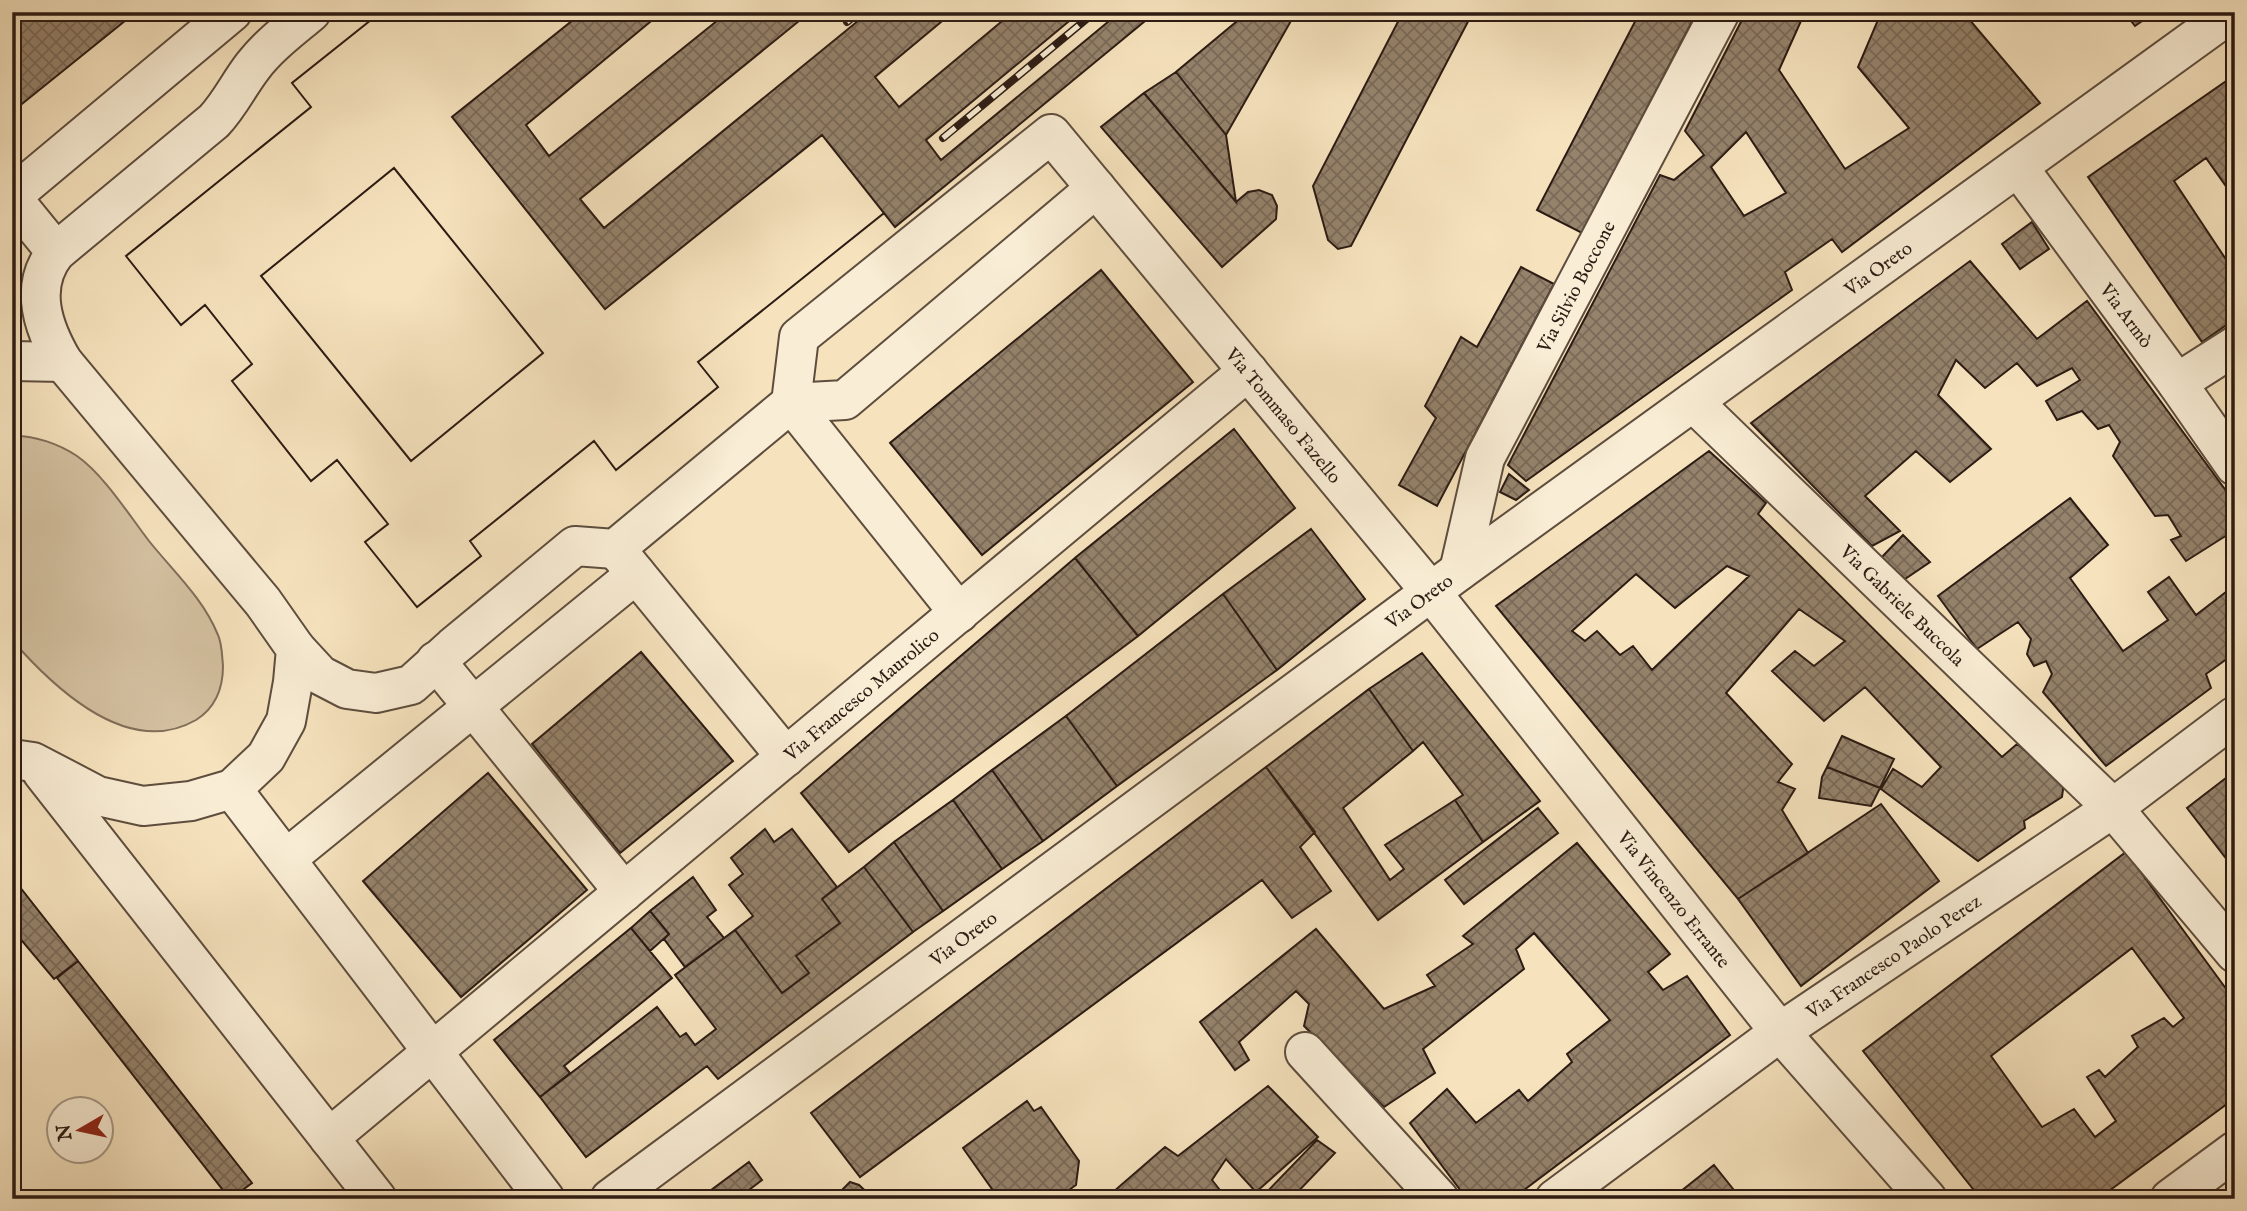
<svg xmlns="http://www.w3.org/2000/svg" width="2247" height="1211" font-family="'IM FELL English',serif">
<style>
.green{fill:#d4c1a1;stroke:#806e5a;stroke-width:2}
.building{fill:url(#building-cross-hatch);stroke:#2c1b13;stroke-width:2;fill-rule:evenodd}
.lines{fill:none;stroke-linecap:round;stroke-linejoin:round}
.minor-casing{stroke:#5e4d3e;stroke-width:42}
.tertiary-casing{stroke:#5e4d3e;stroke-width:42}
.minor{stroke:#f9edd5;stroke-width:38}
.tertiary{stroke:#f9edd5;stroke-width:38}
.rail-casing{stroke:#2c1b13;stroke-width:8}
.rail{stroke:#f9edd5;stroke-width:5;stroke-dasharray:16;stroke-linecap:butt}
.labels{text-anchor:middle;stroke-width:5;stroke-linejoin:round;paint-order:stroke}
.street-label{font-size:19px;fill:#2c1b13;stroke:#f9edd5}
</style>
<defs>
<pattern id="building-cross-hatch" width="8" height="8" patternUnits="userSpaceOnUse" patternTransform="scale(1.75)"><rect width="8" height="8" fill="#95836c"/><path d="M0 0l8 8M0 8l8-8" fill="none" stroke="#7a6a58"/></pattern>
</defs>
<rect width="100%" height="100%" fill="#f6e3be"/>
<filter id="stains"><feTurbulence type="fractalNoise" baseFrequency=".00286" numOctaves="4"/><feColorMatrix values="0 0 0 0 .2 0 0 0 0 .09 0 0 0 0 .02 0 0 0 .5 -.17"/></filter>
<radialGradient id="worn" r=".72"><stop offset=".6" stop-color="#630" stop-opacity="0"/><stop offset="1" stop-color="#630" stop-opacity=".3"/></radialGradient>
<path class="green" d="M 12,436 C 34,435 59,444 77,456 C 104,475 129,515 149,541 C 173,571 203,598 218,635 C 222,643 222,656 223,666 C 223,688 215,708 196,720 C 128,759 54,688 12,640 Z"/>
<path class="building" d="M 12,12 L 136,12 L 12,112 Z
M 381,12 L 583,12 L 452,117 L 605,309 L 822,135 L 884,213 L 698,362 L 718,387 L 616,470 L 594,441 L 470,541 L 481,556 L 417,607 L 365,542 L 388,524 L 337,460 L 311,481 L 232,381 L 252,364 L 205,305 L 181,325 L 126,256 L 311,107 L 292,83 ZM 394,168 L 543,353 L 411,461 L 261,276 Z
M 381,12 L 583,12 L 452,117 L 605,309 L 822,135 L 884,213 L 698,362 L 718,387 L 616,470 L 594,441 L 470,541 L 481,556 L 417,607 L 365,542 L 388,524 L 337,460 L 311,481 L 232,381 L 252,364 L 205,305 L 181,325 L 126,256 L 311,107 L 292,83 ZM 394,168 L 543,353 L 411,461 L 261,276 Z
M 583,12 L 662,12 L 526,125 L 549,156 L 728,12 L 810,12 L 580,199 L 604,228 L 869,12 L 953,12 L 875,77 L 899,107 L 1013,12 L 1080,12 L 926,140 L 941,160 L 1120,12 L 1156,12 L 895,227 L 822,135 L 605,309 L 452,117 Z
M 1248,12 L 1296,12 L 1226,135 L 1176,72 Z
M 1403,12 L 1473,12 L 1351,246 L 1338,249 L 1328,240 L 1313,186 Z
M 1640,12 L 1697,12 L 1582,233 L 1537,210 Z
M 1746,12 L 1805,12 L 1779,70 L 1845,169 L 1909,128 L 1858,67 L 1878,20 L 1863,12 L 1963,12 L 2040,103 L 1842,252 L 1832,239 L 1785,272 L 1792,290 L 1526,481 L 1508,465 L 1660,175 L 1674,180 L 1704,155 L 1685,131 ZM 1746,132 L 1786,193 L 1744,216 L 1711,167 Z
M 2124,12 L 2155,12 L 2135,26 Z
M 1176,72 L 1226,135 L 1236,202 L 1144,93 Z
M 2235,75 L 2235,199 L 2206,158 L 2174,181 L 2225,258 L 2235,254 L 2235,319 L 2202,342 L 2088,177 Z
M 1144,93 L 1236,202 L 1248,192 L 1259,190 L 1272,195 L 1277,206 L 1276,219 L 1222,267 L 1101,127 Z
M 2032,222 L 2049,249 L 2020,269 L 2002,244 Z
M 1970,261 L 2037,339 L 2087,301 L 2235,503 L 2235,530 L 2186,561 L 2171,540 L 2181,536 L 2168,515 L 2155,516 L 2113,456 L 2120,442 L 2109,425 L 2098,429 L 2082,411 L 2057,420 L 2046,401 L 2080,380 L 2072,368 L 2037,386 L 2017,363 L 1985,388 L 1956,360 L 1938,395 L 1991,449 L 1950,482 L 1916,451 L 1865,496 L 1900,531 L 1872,546 L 1751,423 Z
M 1521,267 L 1554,284 L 1437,506 L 1399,485 L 1436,418 L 1425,406 L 1461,337 L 1477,347 Z
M 1101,270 L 1193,382 L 982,555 L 890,443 Z
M 1234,429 L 1295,508 L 1138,636 L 1075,558 Z
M 1709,451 L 1766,503 L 1758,514 L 2002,757 L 2017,744 L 2064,782 L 2062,797 L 2024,821 L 2025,828 L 1978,861 L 1881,789 L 1893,769 L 1922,787 L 1941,767 L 1865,687 L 1824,721 L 1772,671 L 1795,651 L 1814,666 L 1845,641 L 1799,609 L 1726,693 L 1792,764 L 1778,782 L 1795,789 L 1782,810 L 1808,853 L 1738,899 L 1496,606 ZM 1727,566 L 1749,576 L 1652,670 L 1633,646 L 1620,655 L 1597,631 L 1585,641 L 1572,631 L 1636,574 L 1675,608 Z
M 1509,474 L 1529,490 L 1516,500 L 1500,492 Z
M 2070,498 L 2108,545 L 2070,578 L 2123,651 L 2168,620 L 2148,592 L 2169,577 L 2196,615 L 2235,585 L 2235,653 L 2206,674 L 2211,688 L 2106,766 L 2043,692 L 2052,674 L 2046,661 L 2034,666 L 2027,654 L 2031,639 L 2018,622 L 1977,649 L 1938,596 Z
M 1311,529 L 1365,599 L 1277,670 L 1223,594 Z
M 1903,535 L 1930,562 L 1905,579 L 1881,558 Z
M 1075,558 L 1138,636 L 849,852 L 801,793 Z
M 1223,594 L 1277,670 L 1117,786 L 1066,716 Z
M 641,652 L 733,761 L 620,853 L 532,744 Z
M 1422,653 L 1540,801 L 1483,842 L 1455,800 L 1463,795 L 1423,742 L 1413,751 L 1369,689 Z
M 1369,689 L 1413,751 L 1343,808 L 1390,880 L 1404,869 L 1385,845 L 1455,800 L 1483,842 L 1378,920 L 1266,767 Z
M 1066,716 L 1117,786 L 1043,841 L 992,770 Z
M 1842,736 L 1894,759 L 1880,788 L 1827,767 Z
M 1266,767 L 1315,832 L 1300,847 L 1331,891 L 1292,918 L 1262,880 L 860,1177 L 811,1113 Z
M 1827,767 L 1880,788 L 1871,806 L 1819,798 L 1822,777 Z
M 992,770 L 1043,841 L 1002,869 L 953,800 Z
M 2235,771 L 2235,870 L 2187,808 Z
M 488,773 L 587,890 L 461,997 L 363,881 Z
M 953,800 L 1002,869 L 943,911 L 894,842 Z
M 1881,804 L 1939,881 L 1801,986 L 1738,899 Z
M 1538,808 L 1558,833 L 1464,904 L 1445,880 Z
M 765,829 L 774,842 L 792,829 L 837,887 L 822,899 L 840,923 L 796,956 L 809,973 L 782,993 L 735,930 L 753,916 L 729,885 L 743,874 L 731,858 Z
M 894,842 L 943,911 L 913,932 L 864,867 Z
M 1577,843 L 1670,954 L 1648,972 L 1663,990 L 1687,976 L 1730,1035 L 1512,1199 L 1467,1199 L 1410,1123 L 1447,1089 L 1476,1123 L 1519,1090 L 1528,1101 L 1572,1062 L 1567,1054 L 1610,1020 L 1534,933 L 1516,949 L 1524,969 L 1423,1049 L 1435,1073 L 1384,1107 L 1304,1026 L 1309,1004 L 1296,991 L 1239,1042 L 1249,1060 L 1235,1070 L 1200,1022 L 1316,929 L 1384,1009 L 1435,986 L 1427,975 L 1473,944 L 1463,936 Z
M 2126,852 L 2235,1001 L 2235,1098 L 2098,1199 L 1981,1199 L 1863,1051 ZM 2132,948 L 2184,1018 L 2173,1027 L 2164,1018 L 2132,1036 L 2138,1047 L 2105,1077 L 2099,1070 L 2087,1077 L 2116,1121 L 2095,1137 L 2074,1109 L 2042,1127 L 1991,1056 Z
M 864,867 L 913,932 L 718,1079 L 707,1066 L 586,1157 L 540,1097 L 657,1007 L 680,1037 L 686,1033 L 695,1045 L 716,1029 L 675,975 L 735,930 L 782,993 L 809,973 L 796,956 L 840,923 L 822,899 Z
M 12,877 L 78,961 L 54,979 L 12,929 Z
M 693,877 L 716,910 L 707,917 L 724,938 L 685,967 L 664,939 L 669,934 L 650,911 Z
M 650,911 L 669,934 L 650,951 L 631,928 Z
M 631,928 L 672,978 L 564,1066 L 570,1073 L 540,1097 L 494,1040 Z
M 78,961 L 252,1183 L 230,1199 L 57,978 Z
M 1268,1086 L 1318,1137 L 1256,1192 L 1226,1159 L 1212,1180 L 1227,1199 L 1105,1199 L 1165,1147 L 1178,1156 Z
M 1027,1101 L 1034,1111 L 1041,1107 L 1079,1161 L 1076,1185 L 1056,1199 L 999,1199 L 963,1148 Z
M 1317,1140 L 1335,1153 L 1291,1199 L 1260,1199 Z
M 749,1162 L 762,1180 L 737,1199 L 699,1199 Z
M 1714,1165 L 1741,1199 L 1671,1199 Z
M 850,1182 L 859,1185 L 874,1199 L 833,1199 Z"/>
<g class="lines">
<g class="minor-casing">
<g id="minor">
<path id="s1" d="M 2018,167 L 2177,383 L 2235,466"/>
<path d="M 12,198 L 56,252"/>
<path d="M 2177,383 L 2235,346"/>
<path id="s2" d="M 1693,402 L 2113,808 L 2235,953"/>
<path d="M 791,403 L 845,400 L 1096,188"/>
<path d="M 791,403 L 959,613"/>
<path d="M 619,553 L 786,757"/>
<path id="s3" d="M 1459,571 L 1485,458 L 1720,12"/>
<path id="s4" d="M 296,649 L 320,675 L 347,689 L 376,693 L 411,685 L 453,647 L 575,546 L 615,549 L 791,403 L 799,337 L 1051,134 L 1431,592"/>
<path d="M 436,661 L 624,892"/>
<path d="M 286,859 L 636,574"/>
<path d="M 1305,1052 L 1439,1199"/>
<path id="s5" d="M 329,1138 L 1248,371"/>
<path id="s6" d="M 1927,1199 L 1780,1032 L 2113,808 L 2235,716"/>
<path d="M 2170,1199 L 2235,1151"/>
</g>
</g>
<g class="tertiary-casing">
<g id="tertiary">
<path d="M 12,196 L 232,12"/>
<path d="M 12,361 L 63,362"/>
<path id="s7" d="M 1431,592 L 1780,1032 L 1555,1199"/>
<path d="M 12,759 L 33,762 L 98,796 L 143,806 L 191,801 L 232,789 L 266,757 L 286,721 L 293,682 L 296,649 L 263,602 L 63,362 C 43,328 28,287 56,252 L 214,121 C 230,104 239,84 253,66 C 269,45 291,29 311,12"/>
<path d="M 42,772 L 377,1199"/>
<path d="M 232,789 L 545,1199"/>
<path id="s8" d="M 610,1199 L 1459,571 L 2232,12"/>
</g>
</g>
<use href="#minor" class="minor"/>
<use href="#tertiary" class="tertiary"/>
<g class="rail-casing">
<path id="rail" d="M 847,22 L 859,12
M 943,138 L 1095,12"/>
</g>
<use href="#rail" class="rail"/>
</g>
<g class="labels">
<g class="street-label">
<text dy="7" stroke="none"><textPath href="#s8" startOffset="1573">Via Oreto</textPath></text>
<text dy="7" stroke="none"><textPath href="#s3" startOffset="310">Via Silvio Boccone</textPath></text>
<text dy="7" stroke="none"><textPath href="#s1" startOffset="184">Via Armò</textPath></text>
<text dy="7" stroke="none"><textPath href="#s4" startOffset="1370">Via Tommaso Fazello</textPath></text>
<text dy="7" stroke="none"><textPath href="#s8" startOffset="1006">Via Oreto</textPath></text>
<text dy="7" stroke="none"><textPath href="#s2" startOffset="292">Via Gabriele Buccola</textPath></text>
<text dy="7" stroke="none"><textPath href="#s5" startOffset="693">Via Francesco Maurolico</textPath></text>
<text dy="7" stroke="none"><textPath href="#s7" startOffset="392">Via Vincenzo Errante</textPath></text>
<text dy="7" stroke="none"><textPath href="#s8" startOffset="439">Via Oreto</textPath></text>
<text dy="7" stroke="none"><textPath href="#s6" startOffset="359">Via Francesco Paolo Perez</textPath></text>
</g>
</g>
<rect width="2247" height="1211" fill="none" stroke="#f6e3be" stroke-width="42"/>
<rect x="14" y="14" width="2219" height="1183" fill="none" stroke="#2c1b13" stroke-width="3.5"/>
<rect x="21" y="21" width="2205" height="1169" fill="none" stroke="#2c1b13" stroke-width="2"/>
<g transform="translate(80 1130) rotate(261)"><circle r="33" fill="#f9edd5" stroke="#a79987" stroke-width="2"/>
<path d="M0-5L12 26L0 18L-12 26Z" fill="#8f2418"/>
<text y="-10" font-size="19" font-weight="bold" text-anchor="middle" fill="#2c1b13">N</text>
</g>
<rect width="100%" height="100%" filter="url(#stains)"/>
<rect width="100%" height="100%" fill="url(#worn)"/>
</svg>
